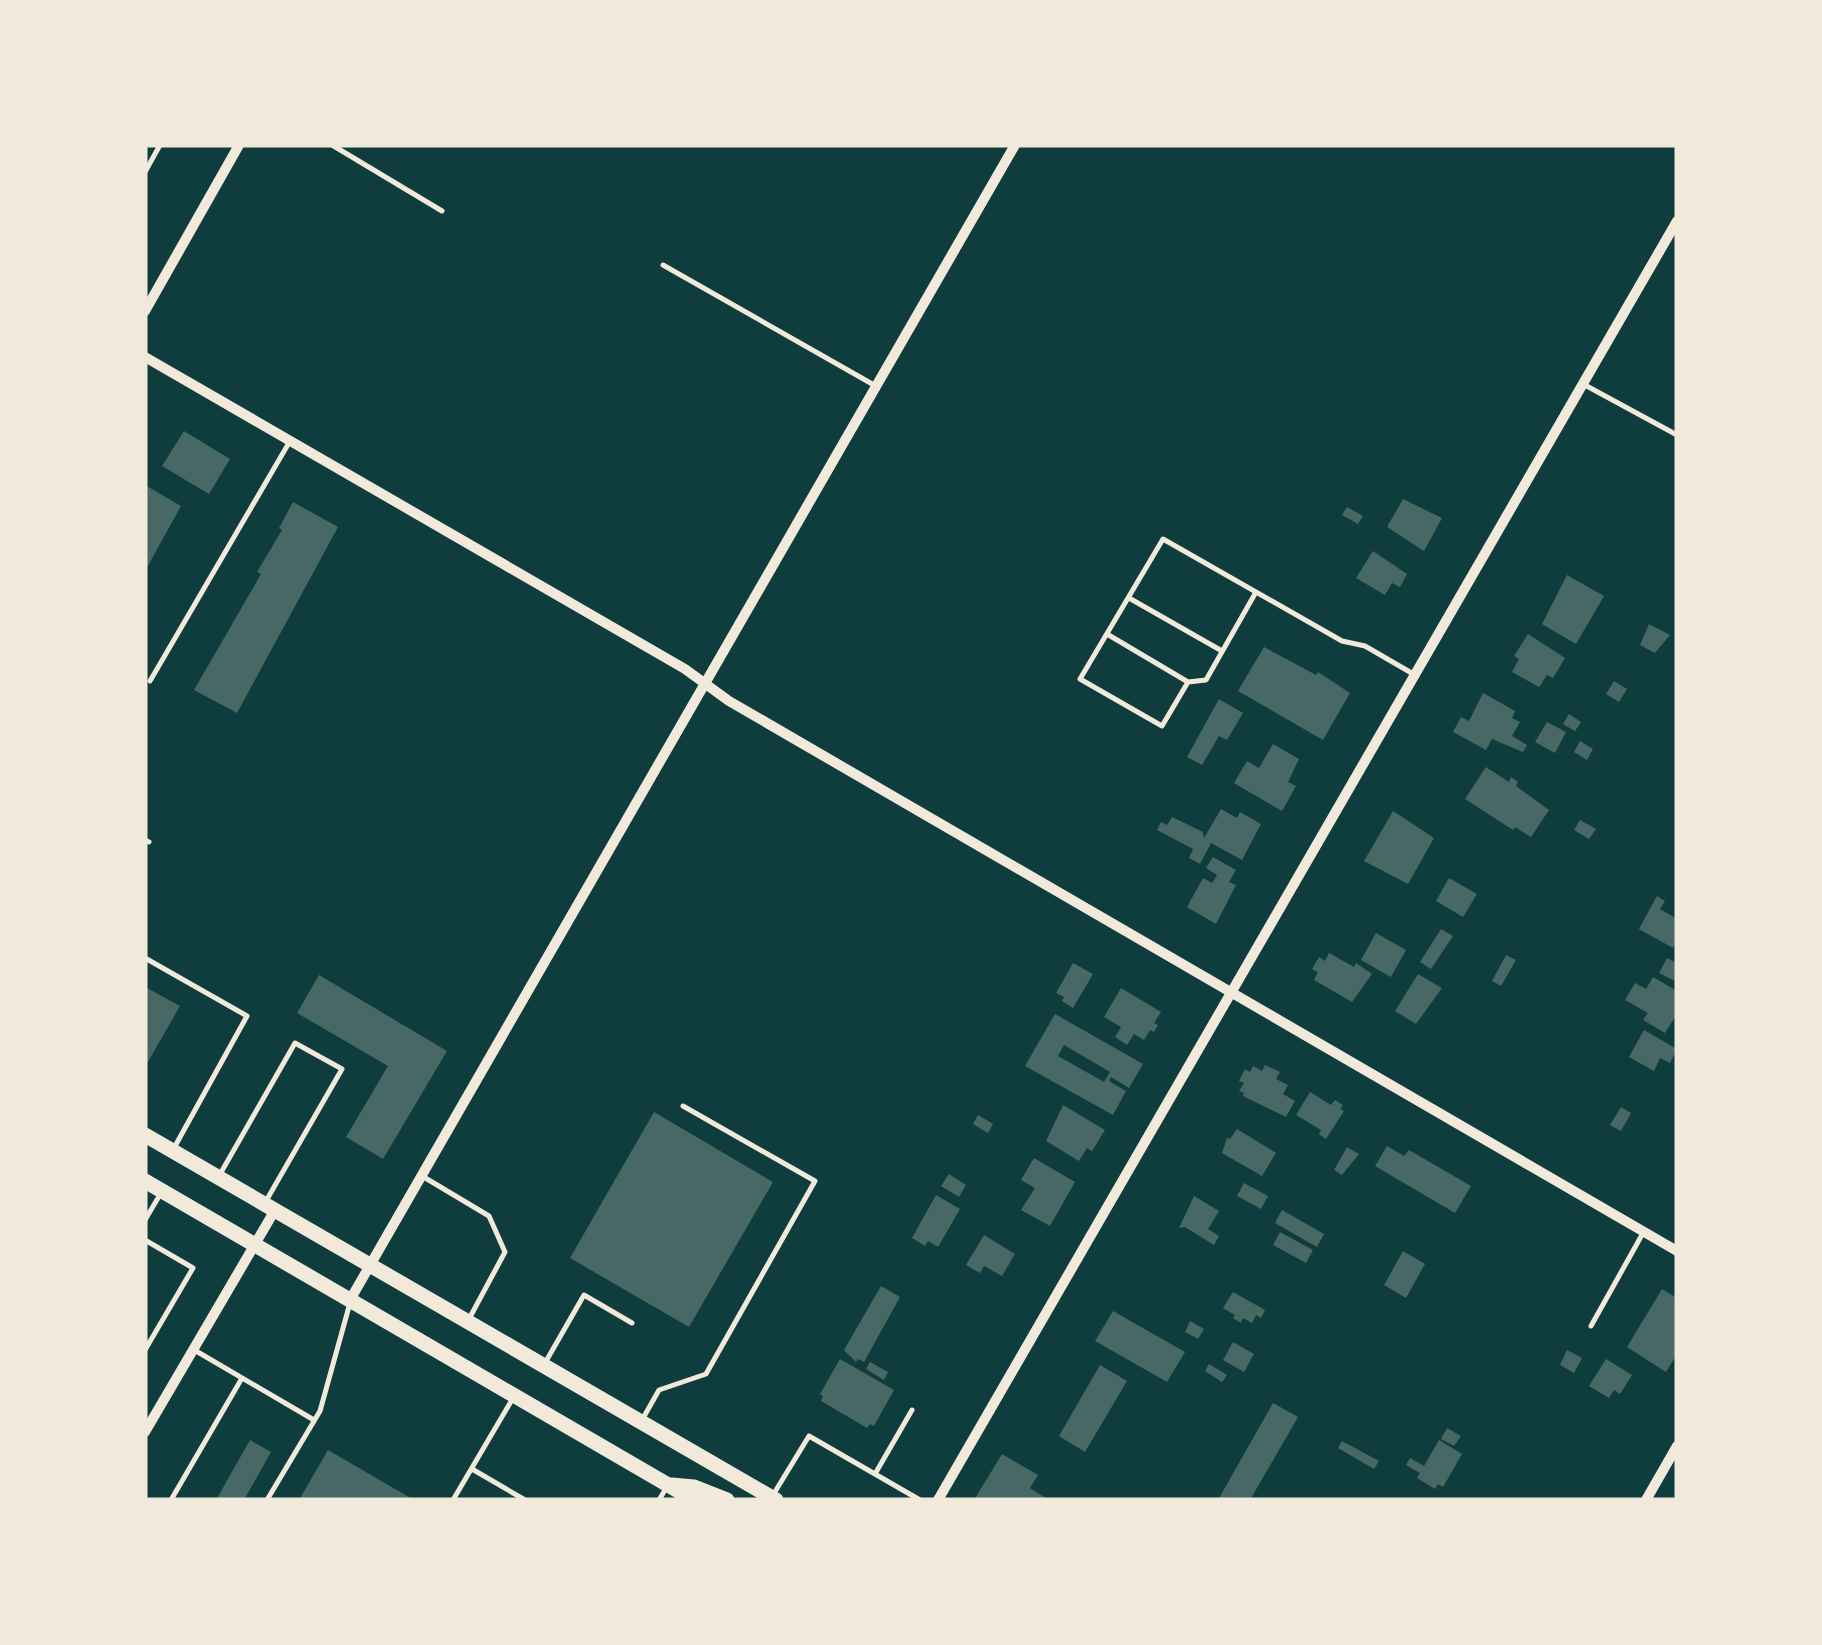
<svg xmlns="http://www.w3.org/2000/svg" width="1822" height="1645" font-family="Cabin,sans-serif">
<style>
.building{fill:#486865;fill-rule:evenodd}
.lines{fill:none;stroke-linecap:round;stroke-linejoin:round}
.service{stroke:#f1e9da;stroke-width:5}
.minor{stroke:#f1e9da;stroke-width:10}
.primary{stroke:#f1e9da;stroke-width:15}
</style>
<rect width="100%" height="100%" fill="#0f3d3e"/>
<path class="building" d="M 184,431 L 230,459 L 209,494 L 162,466 Z
M 145,485 L 181,506 L 145,571 Z
M 1403,499 L 1442,518 L 1424,551 L 1387,527 Z
M 293,502 L 338,527 L 237,713 L 194,690 L 261,574 L 257,572 L 282,530 L 279,528 Z
M 1347,507 L 1363,516 L 1358,524 L 1342,515 Z
M 1373,551 L 1407,574 L 1400,587 L 1392,583 L 1385,595 L 1356,578 Z
M 1567,575 L 1604,596 L 1576,644 L 1542,624 Z
M 1649,624 L 1670,635 L 1655,653 L 1640,645 Z
M 1528,634 L 1565,658 L 1553,678 L 1547,675 L 1539,687 L 1512,672 L 1519,659 L 1514,656 Z
M 1264,647 L 1316,675 L 1318,672 L 1350,693 L 1323,740 L 1238,691 Z
M 1614,681 L 1627,689 L 1619,702 L 1606,694 Z
M 1483,693 L 1515,711 L 1512,718 L 1520,722 L 1512,736 L 1527,745 L 1523,752 L 1492,739 L 1486,750 L 1453,732 L 1461,717 L 1469,721 Z
M 1219,699 L 1243,713 L 1227,740 L 1219,736 L 1202,765 L 1187,757 Z
M 1569,714 L 1581,722 L 1575,731 L 1563,724 Z
M 1547,722 L 1566,732 L 1555,753 L 1535,742 Z
M 1580,741 L 1593,749 L 1587,760 L 1574,752 Z
M 1273,744 L 1299,759 L 1288,782 L 1296,786 L 1282,811 L 1234,783 L 1247,761 L 1259,768 Z
M 1486,767 L 1509,782 L 1511,777 L 1518,782 L 1516,786 L 1549,810 L 1531,837 L 1515,827 L 1513,830 L 1465,799 Z
M 1221,809 L 1237,818 L 1240,812 L 1261,824 L 1242,860 L 1211,843 L 1200,864 L 1189,858 L 1193,849 L 1157,830 L 1161,822 L 1167,825 L 1172,817 L 1203,832 L 1204,838 Z
M 1393,811 L 1434,838 L 1408,884 L 1364,861 Z
M 1580,820 L 1596,829 L 1589,839 L 1574,830 Z
M 1213,857 L 1236,870 L 1229,882 L 1236,885 L 1216,924 L 1187,907 L 1203,878 L 1212,883 L 1217,875 L 1206,868 Z
M 1449,878 L 1477,894 L 1463,917 L 1436,901 Z
M 1657,896 L 1665,901 L 1660,909 L 1677,919 L 1677,941 L 1673,948 L 1639,929 Z
M 1441,929 L 1453,936 L 1431,969 L 1420,962 Z
M 1376,933 L 1406,950 L 1391,977 L 1361,960 Z
M 1329,953 L 1354,967 L 1356,963 L 1372,974 L 1352,1002 L 1314,980 L 1318,972 L 1312,969 L 1319,957 L 1325,961 Z
M 1506,955 L 1516,960 L 1501,986 L 1492,981 Z
M 1667,958 L 1677,963 L 1677,982 L 1659,973 Z
M 1073,963 L 1093,974 L 1073,1008 L 1062,1001 L 1064,997 L 1056,993 Z
M 1418,974 L 1442,988 L 1416,1024 L 1395,1011 Z
M 319,975 L 447,1051 L 383,1159 L 346,1137 L 388,1066 L 297,1013 Z
M 1653,977 L 1677,991 L 1677,1014 L 1665,1033 L 1643,1020 L 1648,1013 L 1625,1000 L 1635,983 L 1646,989 Z
M 145,987 L 180,1006 L 145,1067 Z
M 1121,988 L 1161,1012 L 1154,1023 L 1158,1025 L 1154,1032 L 1150,1030 L 1144,1040 L 1134,1034 L 1127,1045 L 1115,1037 L 1121,1027 L 1104,1017 Z
M 1055,1014 L 1143,1064 L 1129,1088 L 1111,1077 L 1109,1081 L 1126,1091 L 1113,1115 L 1025,1066 ZM 1064,1045 L 1110,1072 L 1104,1082 L 1058,1056 Z
M 1644,1030 L 1677,1049 L 1670,1063 L 1660,1058 L 1654,1071 L 1629,1057 Z
M 1265,1065 L 1280,1072 L 1276,1079 L 1288,1085 L 1283,1094 L 1295,1101 L 1286,1117 L 1243,1096 L 1244,1093 L 1239,1091 L 1244,1083 L 1239,1081 L 1245,1069 L 1250,1072 L 1253,1066 L 1262,1071 Z
M 1310,1092 L 1331,1105 L 1335,1100 L 1343,1105 L 1340,1109 L 1344,1111 L 1326,1139 L 1319,1134 L 1321,1130 L 1296,1115 Z
M 1063,1105 L 1105,1130 L 1092,1151 L 1087,1148 L 1079,1161 L 1046,1141 Z
M 1621,1107 L 1631,1113 L 1621,1131 L 1610,1125 Z
M 654,1112 L 773,1182 L 689,1327 L 570,1258 Z
M 978,1115 L 993,1124 L 988,1133 L 973,1124 Z
M 1237,1129 L 1276,1153 L 1262,1176 L 1222,1153 L 1227,1138 L 1230,1139 Z
M 1387,1146 L 1404,1156 L 1409,1150 L 1471,1186 L 1455,1213 L 1375,1166 Z
M 1347,1147 L 1359,1154 L 1342,1175 L 1334,1170 Z
M 1034,1158 L 1075,1182 L 1050,1226 L 1021,1210 L 1035,1188 L 1021,1180 Z
M 949,1174 L 966,1185 L 959,1197 L 941,1186 Z
M 1244,1183 L 1268,1196 L 1261,1209 L 1237,1196 Z
M 936,1195 L 960,1209 L 938,1247 L 928,1241 L 925,1246 L 912,1238 Z
M 1194,1196 L 1219,1211 L 1208,1229 L 1219,1236 L 1214,1245 L 1185,1227 L 1179,1228 Z
M 1282,1210 L 1324,1234 L 1317,1247 L 1275,1223 Z
M 1280,1232 L 1313,1250 L 1306,1263 L 1273,1245 Z
M 984,1235 L 1015,1254 L 1002,1276 L 984,1266 L 980,1273 L 966,1265 Z
M 1403,1251 L 1425,1264 L 1406,1298 L 1384,1285 Z
M 881,1286 L 900,1297 L 864,1362 L 858,1359 L 856,1362 L 844,1350 Z
M 1662,1289 L 1677,1298 L 1677,1354 L 1666,1372 L 1627,1347 Z
M 1233,1292 L 1265,1310 L 1261,1318 L 1256,1315 L 1252,1323 L 1243,1318 L 1241,1323 L 1233,1318 L 1235,1315 L 1223,1308 Z
M 1113,1311 L 1185,1352 L 1167,1382 L 1095,1341 Z
M 1190,1321 L 1204,1329 L 1198,1339 L 1185,1332 Z
M 1233,1342 L 1254,1354 L 1244,1372 L 1223,1360 Z
M 1567,1350 L 1582,1358 L 1574,1373 L 1560,1365 Z
M 840,1359 L 894,1390 L 874,1426 L 870,1424 L 867,1428 L 821,1401 L 823,1396 L 820,1394 Z
M 1606,1359 L 1632,1375 L 1620,1394 L 1614,1390 L 1609,1398 L 1589,1386 Z
M 870,1362 L 888,1372 L 884,1380 L 866,1369 Z
M 1209,1364 L 1227,1375 L 1222,1382 L 1205,1371 Z
M 1100,1365 L 1127,1381 L 1085,1452 L 1059,1436 Z
M 1273,1403 L 1298,1417 L 1250,1500 L 1218,1500 Z
M 1447,1428 L 1461,1436 L 1454,1446 L 1441,1439 Z
M 250,1440 L 271,1452 L 244,1500 L 216,1500 Z
M 1439,1440 L 1462,1454 L 1443,1487 L 1438,1484 L 1435,1489 L 1417,1478 L 1420,1473 L 1406,1465 L 1410,1458 L 1424,1466 Z
M 1342,1441 L 1379,1461 L 1374,1469 L 1338,1448 Z
M 328,1450 L 414,1500 L 299,1500 Z
M 1002,1454 L 1038,1475 L 1030,1488 L 1049,1500 L 974,1500 Z"/>
<g class="lines">
<path class="service" d="M 332,145 L 442,211
M 145,172 L 160,145
M 663,265 L 874,385
M 1583,384 L 1677,435
M 1256,592 L 1206,680 L 1188,682 L 1162,726 L 1080,679 L 1163,539 L 1342,641 L 1365,646 L 1415,675
M 1129,598 L 1222,651
M 1107,634 L 1188,682
M 150,681 L 290,441
M 145,840 L 149,842
M 145,958 L 247,1016 L 174,1148
M 219,1176 L 295,1043 L 342,1069 L 266,1201
M 422,1176 L 489,1216 L 505,1252 L 469,1319
M 145,1220 L 161,1193
M 145,1240 L 193,1268 L 145,1350
M 1591,1326 L 1643,1233
M 196,1351 L 314,1420
M 545,1363 L 584,1295 L 632,1323
M 642,1420 L 659,1390 L 706,1374 L 815,1181 L 683,1106
M 472,1469 L 525,1500
M 875,1474 L 912,1410
M 773,1495 L 809,1436 L 920,1500
M 171,1500 L 242,1378
M 267,1500 L 320,1411 L 350,1303
M 453,1500 L 513,1398
M 659,1500 L 668,1485"/>
<path class="minor" d="M 145,311 L 239,145
M 145,357 L 685,669 L 729,701 L 1677,1251
M 350,1300 L 1015,145
M 145,1432 L 275,1210
M 938,1500 L 1677,221
M 1646,1500 L 1677,1446"/>
<path class="primary" d="M 145,1135 L 776,1500
M 145,1181 L 694,1500
M 672,1485 L 694,1487 L 727,1500"/>
</g>
<rect width="1822" height="1645" fill="none" stroke="#f1e9da" stroke-width="295"/>
</svg>
